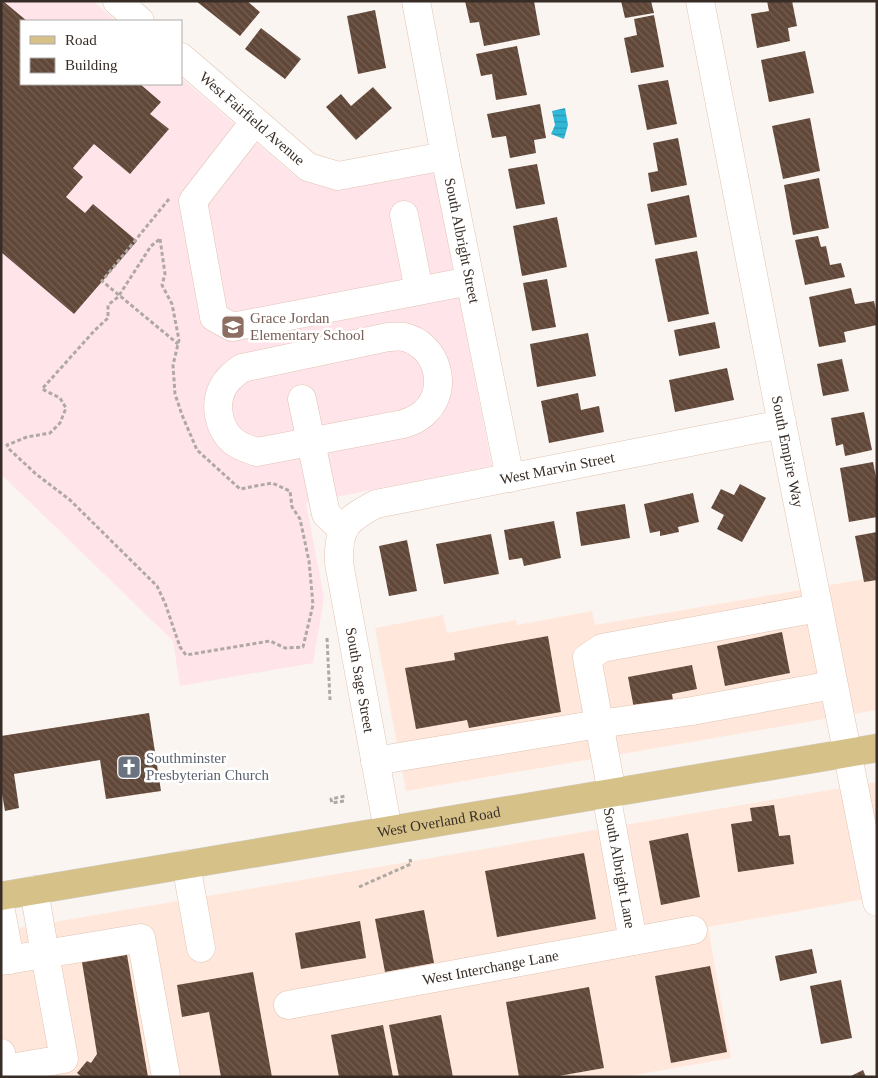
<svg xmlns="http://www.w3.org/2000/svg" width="878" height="1078" font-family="Georgia,serif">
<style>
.built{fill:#ffe8db}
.education{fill:#ffe4ea}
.water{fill:url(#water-rules)}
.building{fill:url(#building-back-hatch)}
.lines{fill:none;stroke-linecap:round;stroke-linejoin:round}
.minor-casing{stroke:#e1c3b1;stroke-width:29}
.major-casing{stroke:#d3d1cf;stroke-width:29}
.path{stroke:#b0a8a3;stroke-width:3;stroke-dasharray:4 2.5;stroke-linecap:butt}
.minor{stroke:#fff;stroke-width:28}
.major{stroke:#d6c289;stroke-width:28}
.labels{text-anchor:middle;stroke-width:5;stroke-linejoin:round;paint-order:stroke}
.street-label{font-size:15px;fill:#382d26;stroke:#fff}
.education-label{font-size:15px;fill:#785e54;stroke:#fff;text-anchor:start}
.worship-label{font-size:15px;fill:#5b616d;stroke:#fff;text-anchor:start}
</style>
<defs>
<pattern id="water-rules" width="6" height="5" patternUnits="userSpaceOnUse" patternTransform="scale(1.25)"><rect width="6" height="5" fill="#30b8d9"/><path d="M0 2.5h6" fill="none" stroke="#2a96b0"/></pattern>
<pattern id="building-back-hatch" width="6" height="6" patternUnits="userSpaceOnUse" patternTransform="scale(1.25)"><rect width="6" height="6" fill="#604738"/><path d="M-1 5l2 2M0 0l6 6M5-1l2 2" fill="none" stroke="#745f53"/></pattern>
</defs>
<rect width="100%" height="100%" fill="#fbf5f1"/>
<path class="built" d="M 877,577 L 877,710 L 406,791 L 375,628 L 443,615 L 447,633 L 516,620 L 517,625 L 592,611 L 595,625 Z
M 877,782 L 877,897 L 708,927 L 731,1058 L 623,1077 L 1,1077 L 1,931 Z"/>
<path class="education" d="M 1,1 L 93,1 L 116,21 L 21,21 L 21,84 L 181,84 L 181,78 L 295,176 L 340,188 L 434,172 L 492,466 L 306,503 L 324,597 L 313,663 L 180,686 L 173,641 L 1,474 Z"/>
<path class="water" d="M 565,108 L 568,125 L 564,139 L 551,134 L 555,125 L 552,111 Z"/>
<path class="building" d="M 1,1 L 3,1 L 27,21 L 21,21 L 21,84 L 98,84 L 99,85 L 100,84 L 140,84 L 161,102 L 150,114 L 169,129 L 130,174 L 94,144 L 73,168 L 83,177 L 66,197 L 85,213 L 93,204 L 137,241 L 74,314 L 1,252 Z
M 196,1 L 247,1 L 260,12 L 240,36 Z
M 465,1 L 534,1 L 540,35 L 484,46 L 479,22 L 470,23 Z
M 621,1 L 651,1 L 654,13 L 625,18 Z
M 767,1 L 792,1 L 797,26 L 788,28 L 790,41 L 757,48 L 751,14 L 769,11 Z
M 375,10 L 386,68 L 358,74 L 347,16 Z
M 654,15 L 664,67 L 631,73 L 624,38 L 637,35 L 634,19 Z
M 261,28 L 301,59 L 285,79 L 245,49 Z
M 517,46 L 527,95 L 496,100 L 492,74 L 481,76 L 476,54 Z
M 805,51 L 814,93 L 769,102 L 761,60 Z
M 668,80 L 677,124 L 647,130 L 638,85 Z
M 373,87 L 392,108 L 356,140 L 326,107 L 341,94 L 351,106 Z
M 540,104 L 546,138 L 534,140 L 536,153 L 510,158 L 506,136 L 492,138 L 487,114 Z
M 810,118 L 820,171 L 783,179 L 772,126 Z
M 678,138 L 687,185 L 651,192 L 648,173 L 658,171 L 653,143 Z
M 537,164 L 545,204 L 516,209 L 508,169 Z
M 819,178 L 829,228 L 793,235 L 784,185 Z
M 689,195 L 697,237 L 655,245 L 647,204 Z
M 557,217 L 567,267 L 522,276 L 513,226 Z
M 818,236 L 821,247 L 826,246 L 830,265 L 841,263 L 845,277 L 805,285 L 795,240 Z
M 697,251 L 709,314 L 668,322 L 655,259 Z
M 547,279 L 556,327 L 532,331 L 523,283 Z
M 851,288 L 855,304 L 874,301 L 877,314 L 877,325 L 844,332 L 846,342 L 819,347 L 809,297 Z
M 715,322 L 720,348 L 679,356 L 674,330 Z
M 588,333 L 596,376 L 537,387 L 530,344 Z
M 842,359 L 849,391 L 823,396 L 817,364 Z
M 727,368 L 734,400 L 675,412 L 669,380 Z
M 578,393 L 581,410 L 599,406 L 604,432 L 549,443 L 541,401 Z
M 864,412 L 872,450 L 845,456 L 843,444 L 836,446 L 831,418 Z
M 873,462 L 877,482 L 877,517 L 849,522 L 840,468 Z
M 740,484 L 766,498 L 742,542 L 717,529 L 724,515 L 711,508 L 721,489 L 734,495 Z
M 693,493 L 699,522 L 678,527 L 679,532 L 660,536 L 660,531 L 650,533 L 644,504 Z
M 625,504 L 630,538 L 581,546 L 576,512 Z
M 554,521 L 561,558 L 524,566 L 522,558 L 509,560 L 504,530 Z
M 877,532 L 877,580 L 864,582 L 855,536 Z
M 491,534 L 499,574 L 444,584 L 436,544 Z
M 407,540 L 417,591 L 389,596 L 379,546 Z
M 782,632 L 790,673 L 725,686 L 717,646 Z
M 548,636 L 561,712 L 469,728 L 467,720 L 416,729 L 405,668 L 455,660 L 454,653 Z
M 692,665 L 697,689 L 672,694 L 674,707 L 635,714 L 628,677 Z
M 149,713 L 161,791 L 106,799 L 100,760 L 14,774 L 19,808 L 5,811 L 1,788 L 1,736 Z
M 774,805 L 779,836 L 790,835 L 794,864 L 738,872 L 731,824 L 752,821 L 750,808 Z
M 688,833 L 700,897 L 661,905 L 649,841 Z
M 584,853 L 596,919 L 497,937 L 485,871 Z
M 424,910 L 434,963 L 385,972 L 375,919 Z
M 360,921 L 366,958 L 301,969 L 295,933 Z
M 126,949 L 148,1077 L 82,1077 L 77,1073 L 87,1061 L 91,1063 L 97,1054 L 81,956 Z
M 812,949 L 817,973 L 780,981 L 775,956 Z
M 710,966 L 727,1052 L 671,1063 L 655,976 Z
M 253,972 L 272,1077 L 221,1077 L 209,1012 L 182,1017 L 177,985 Z
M 841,980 L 852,1038 L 821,1044 L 810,986 Z
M 589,987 L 604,1068 L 553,1077 L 519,1077 L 506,1002 Z
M 441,1015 L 453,1077 L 399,1077 L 389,1025 Z
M 383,1025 L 393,1077 L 339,1077 L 331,1035 Z
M 863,1070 L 866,1077 L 849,1077 Z"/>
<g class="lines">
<g class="minor-casing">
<g id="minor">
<path d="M 117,1 L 140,21"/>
<path id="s1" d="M 416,1 L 445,156 L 510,478"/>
<path id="s2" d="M 700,1 L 782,424 L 877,902"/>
<path id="s3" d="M 181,57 L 308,167 L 338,176 L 445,156"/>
<path d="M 255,121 L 193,201 L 214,317 L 232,327 L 470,281"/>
<path d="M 404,215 L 419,290"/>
<path d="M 388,337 C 393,337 399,336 404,337 C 436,344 450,387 426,411 C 420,418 412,421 403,424 L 257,452 C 248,449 240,447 233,441 C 218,428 214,404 223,387 C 227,379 234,374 242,368 Z"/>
<path d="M 302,399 L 326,514 L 343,530"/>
<path d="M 375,761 L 599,724 L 692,711 L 833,685"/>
<path d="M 612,793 L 587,658 L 602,648 L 818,608"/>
<path id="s4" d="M 606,794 L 633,941"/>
<path id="s5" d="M 388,830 L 339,563 C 338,527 346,520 376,504 L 782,424"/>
<path d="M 186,864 L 201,948"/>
<path d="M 34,890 L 45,954 L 141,938 L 166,1077"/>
<path d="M 1,911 L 10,960"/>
<path d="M 1,961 L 45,954 L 64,1059 L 4,1069 L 1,1053"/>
<path id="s6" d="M 288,1005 L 693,930"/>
</g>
</g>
<g class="major-casing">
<g id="major">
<path id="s7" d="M 1,896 L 877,748"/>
</g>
</g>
<path class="path" d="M 169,199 L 102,281 L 178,344
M 160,239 L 165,274 L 162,285 L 172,304 L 179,340 L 173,365 L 175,394 L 182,415 L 197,450 L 240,489 L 272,483 L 290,491 L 292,507 L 300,519 L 309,561 L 313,605 L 303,647 L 285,648 L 270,641 L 186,655 L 180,647 L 165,603 L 157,586 L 70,500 L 36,474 L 10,450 L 7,445 L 27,437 L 50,433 L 60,423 L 66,408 L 60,398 L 42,389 L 95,330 L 108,318 L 108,305 L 118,297 L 151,246 Z
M 327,638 L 330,700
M 344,801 L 332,803 L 331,799 L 346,796
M 359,887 L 411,864 L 410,859"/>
<use href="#minor" class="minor"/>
<use href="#major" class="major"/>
</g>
<defs>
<g id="school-square" transform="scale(1.25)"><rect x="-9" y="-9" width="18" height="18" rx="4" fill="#8d6e63" stroke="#fff"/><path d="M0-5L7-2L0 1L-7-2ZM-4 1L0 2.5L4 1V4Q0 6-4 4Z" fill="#fff"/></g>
<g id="church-square" transform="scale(1.25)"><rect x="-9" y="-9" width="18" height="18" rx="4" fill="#6b7280" stroke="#fff"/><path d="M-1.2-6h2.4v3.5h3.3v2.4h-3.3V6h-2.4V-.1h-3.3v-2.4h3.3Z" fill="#fff"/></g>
</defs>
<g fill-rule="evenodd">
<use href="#school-square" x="233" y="327"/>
<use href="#church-square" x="129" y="767"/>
</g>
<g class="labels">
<g class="street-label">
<text dy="5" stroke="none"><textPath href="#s3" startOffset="94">West Fairfield Avenue</textPath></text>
<text dy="5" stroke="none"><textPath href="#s1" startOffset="244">South Albright Street</textPath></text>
<text dy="5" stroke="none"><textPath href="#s2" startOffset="459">South Empire Way</textPath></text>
<text dy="5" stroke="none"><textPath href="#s5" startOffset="532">West Marvin Street</textPath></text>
<text transform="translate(360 680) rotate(80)" y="5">South Sage Street</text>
<text dy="5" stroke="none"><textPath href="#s7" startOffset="444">West Overland Road</textPath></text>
<text dy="5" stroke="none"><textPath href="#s4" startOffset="75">South Albright Lane</textPath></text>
<text dy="5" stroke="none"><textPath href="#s6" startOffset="206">West Interchange Lane</textPath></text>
</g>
<g class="education-label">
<text x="250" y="323">Grace Jordan<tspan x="250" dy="17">Elementary School</tspan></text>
</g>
<g class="worship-label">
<text x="146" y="763">Southminster<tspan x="146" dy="17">Presbyterian Church</tspan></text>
</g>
</g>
<rect width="878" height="1078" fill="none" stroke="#382d26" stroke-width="5"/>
<rect x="20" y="20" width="162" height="65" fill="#ffffff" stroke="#afaba8"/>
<rect x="30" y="36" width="25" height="8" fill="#d6c289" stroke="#afaba8"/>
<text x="65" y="45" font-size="15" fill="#382d26">Road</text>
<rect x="30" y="58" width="25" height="15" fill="url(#building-back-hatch)" stroke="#afaba8"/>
<text x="65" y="70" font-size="15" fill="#382d26">Building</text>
</svg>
